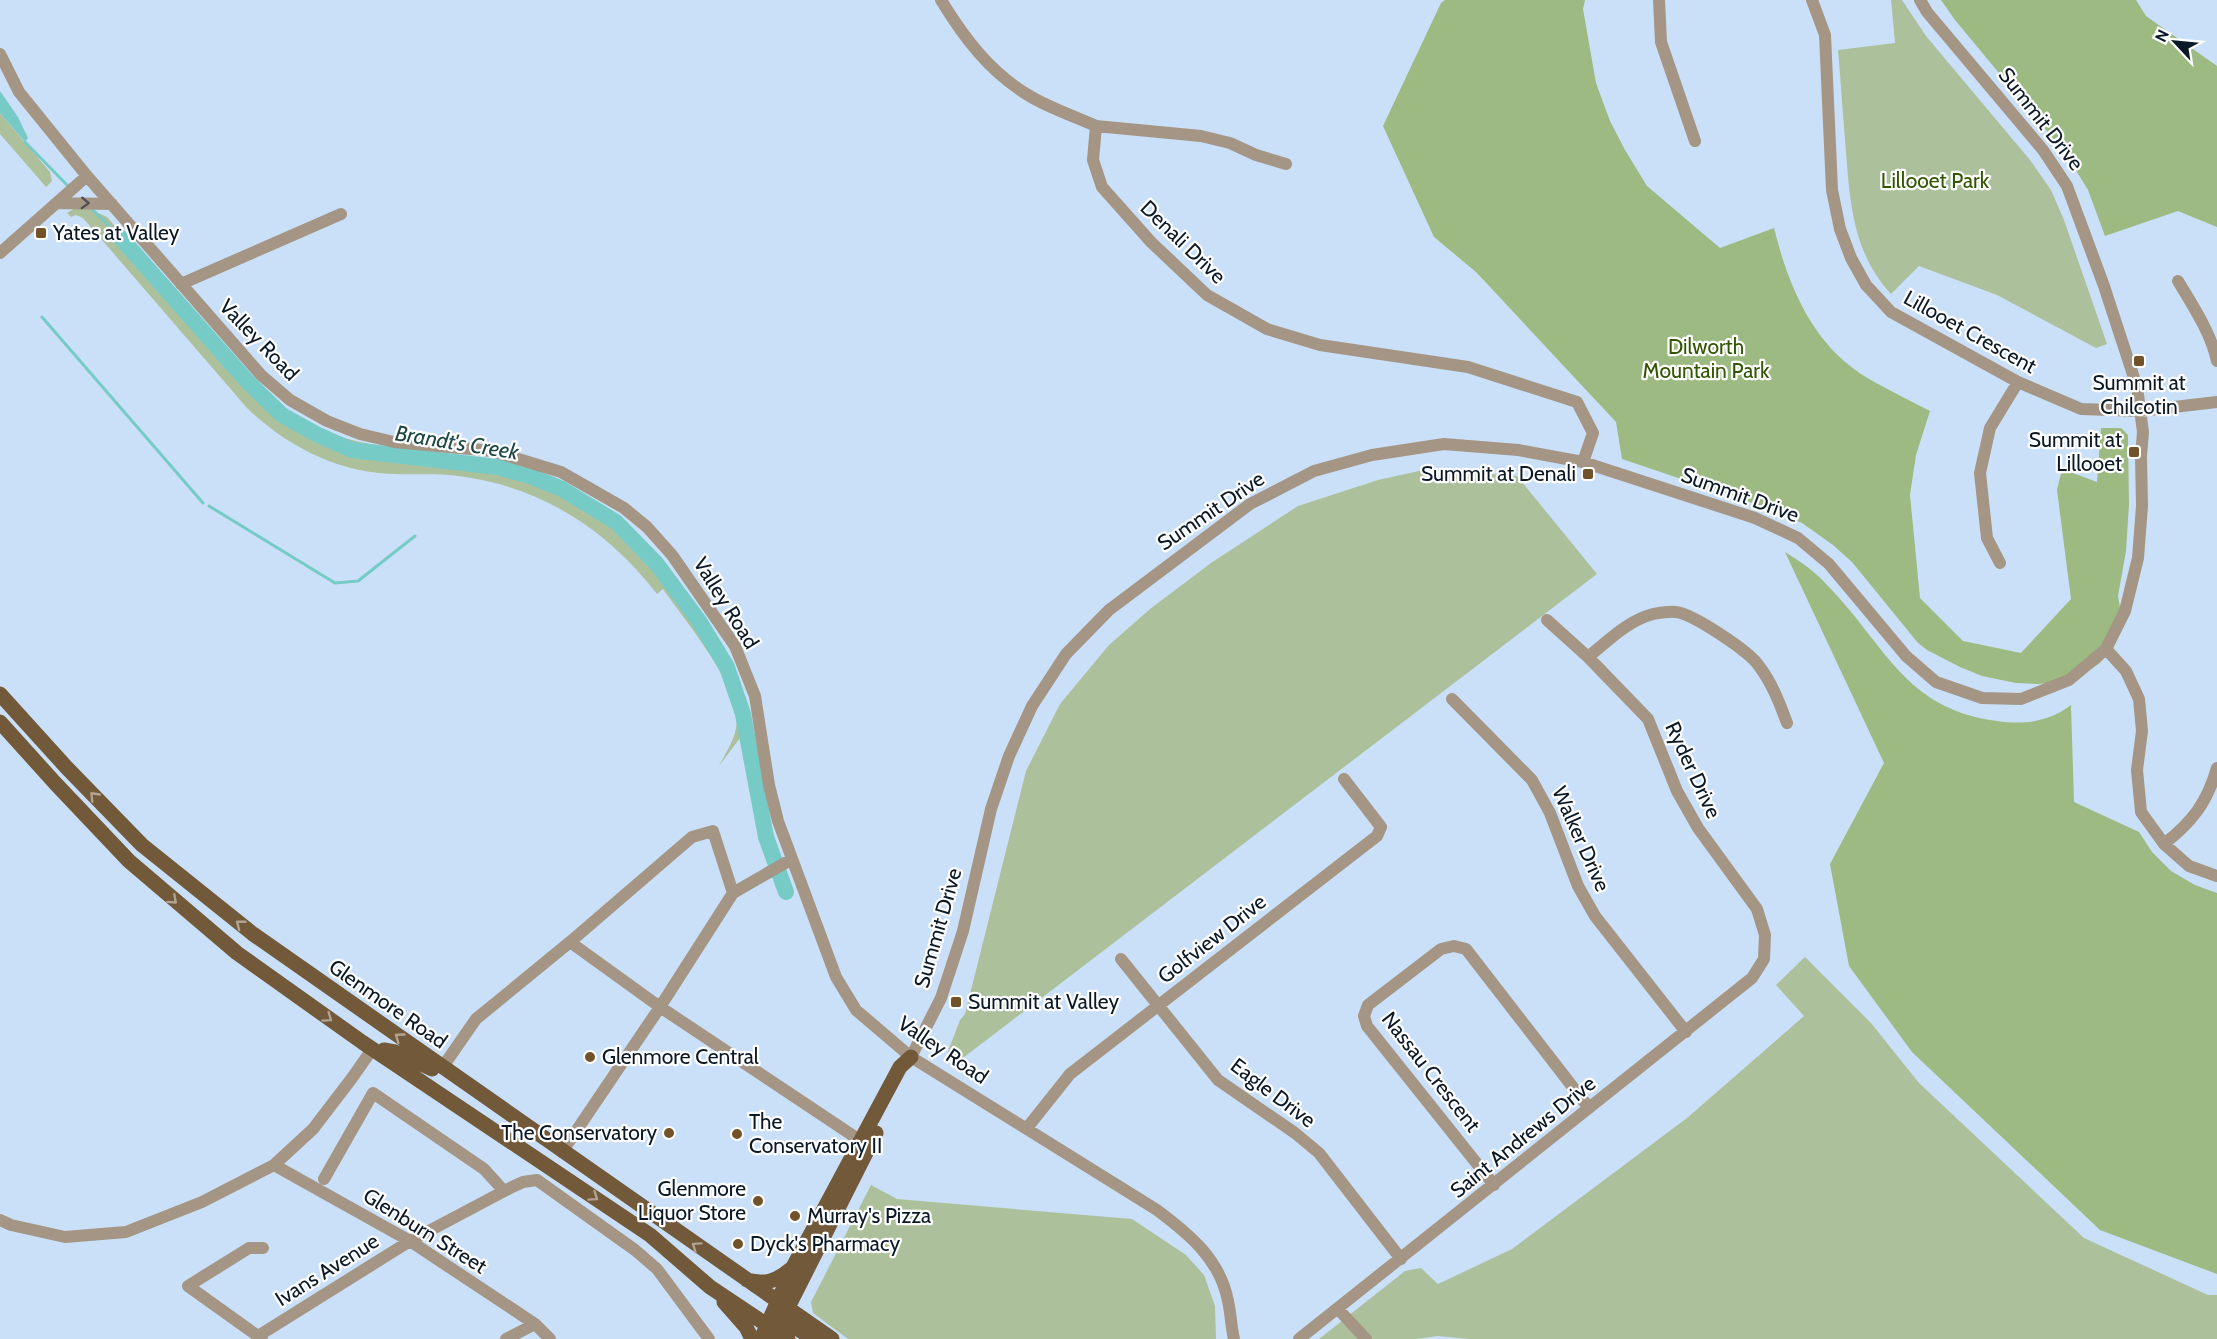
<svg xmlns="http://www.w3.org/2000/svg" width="2217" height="1339" font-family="Cabin,sans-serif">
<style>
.green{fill:#acc19b}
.forest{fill:#9cba82}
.water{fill:#76cbc7}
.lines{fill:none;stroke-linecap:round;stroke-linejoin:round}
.stream{stroke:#76cbc7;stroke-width:3}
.river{stroke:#76cbc7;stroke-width:16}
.minor{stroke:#a49584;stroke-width:12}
.major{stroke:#725939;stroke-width:15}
.oneway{stroke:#505050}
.oneway2{stroke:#b1a392}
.poi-dot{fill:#725228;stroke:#fefefe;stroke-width:2}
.labels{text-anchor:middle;stroke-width:4.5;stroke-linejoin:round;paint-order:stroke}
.street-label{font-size:21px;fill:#0b1826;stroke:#fefefe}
.park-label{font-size:21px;fill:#325500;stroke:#fefefe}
.poi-label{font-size:21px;fill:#0b1826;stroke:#fefefe;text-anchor:start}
.water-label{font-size:22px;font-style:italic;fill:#1d4644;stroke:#fefefe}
</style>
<rect width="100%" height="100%" fill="#cae0f8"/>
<path class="green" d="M 1891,0 L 1902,0 L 1926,36 L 2030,160 L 2051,190 L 2064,220 L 2107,344 L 2096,348 L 1997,295 L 1919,266 L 1891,294 C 1854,254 1850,205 1846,152 C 1843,118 1841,84 1838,50 L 1895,43 Z
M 0,113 L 50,172 L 52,181 L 46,187 L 0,134 Z
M 75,208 L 87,208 L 107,217 C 139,254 171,290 202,327 C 232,361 260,397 300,420 C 358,452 426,449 489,461 C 552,472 614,506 657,554 C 674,573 687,595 701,616 C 724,650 743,682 752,722 L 719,766 C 725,754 734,741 736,728 C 743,688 685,621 663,589 L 657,594 C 607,529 540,486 458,476 C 436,473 415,475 394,474 C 337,472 288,447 247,408 L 83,218 L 76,215 L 71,217 L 67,213 Z
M 1428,469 L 1517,476 L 1597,574 L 955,1064 L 947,1054 L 960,1020 L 965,1014 L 1026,771 L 1060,704 L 1109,645 L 1150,609 L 1211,563 L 1298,506 L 1378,480 Z
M 1805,957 L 1871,1023 L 1919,1083 L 2084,1238 L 2208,1295 L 2217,1295 L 2217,1339 L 1469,1339 L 1438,1336 L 1416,1339 L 1319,1339 L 1405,1271 L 1421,1268 L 1438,1284 L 1512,1249 L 1687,1118 L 1804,1016 L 1776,985 Z
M 871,1185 L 897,1199 L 1132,1219 L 1186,1255 L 1204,1275 L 1215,1306 L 1216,1339 L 848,1339 L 813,1313 L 811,1302 Z"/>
<path class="forest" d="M 1445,0 L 1585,0 L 1583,9 L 1596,83 L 1610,121 L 1625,150 L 1647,186 L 1720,248 L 1774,228 C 1789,288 1813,346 1869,379 C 1888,390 1909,400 1930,411 L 1916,455 L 1910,495 L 1920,598 L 1963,641 L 2021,653 L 2071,599 L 2057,490 L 2062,469 L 2097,482 L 2101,428 L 2121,428 L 2128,435 L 2129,504 L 2126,551 L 2118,596 L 2121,613 L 2110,651 L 2100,663 L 2085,673 L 2049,683 L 2038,684 L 2016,683 L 1982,676 L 1960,667 L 1927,650 L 1918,643 L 1852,562 L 1833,545 L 1802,523 L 1773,510 L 1622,459 L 1616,422 L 1476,272 L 1434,237 L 1383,126 L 1441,3 Z
M 1941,0 L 2136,0 L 2146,16 L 2217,66 L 2217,227 L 2178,211 L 2105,236 L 2088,190 L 2066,154 L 1955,20 Z
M 1785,552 C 1801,562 1816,572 1828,586 C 1885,644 1904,709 1997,721 C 2023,725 2049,722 2071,705 L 2074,802 L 2139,832 L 2152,852 L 2171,871 L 2195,885 L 2217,893 L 2217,1274 L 2100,1230 L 1912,1052 L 1849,966 L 1830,864 L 1884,763 Z"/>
<path class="water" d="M 0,91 L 18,117 L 28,138 L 25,142 L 0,113 Z"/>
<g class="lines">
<path class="stream" d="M 25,142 L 70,188
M 90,207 L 120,237
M 42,317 L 203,503
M 209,506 L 335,583 L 358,581 L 415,536"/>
<path class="river" d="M 120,237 L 247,381 L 282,415 L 316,434 L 352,450 L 497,467 L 530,476 L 562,489 L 616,522 L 656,563 L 699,621 L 727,667 L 743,714 L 766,837 L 786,892"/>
<path class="minor" d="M 941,0 C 964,38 990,72 1028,95 C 1049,108 1074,116 1096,126 L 1093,160 L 1102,187 L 1151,242 L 1207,295 L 1267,329 L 1320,345 L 1468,367 L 1577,402 L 1593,433 L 1583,462
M 1659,0 L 1661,42 L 1695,141
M 1812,0 L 1825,35 L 1832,190 L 1840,229 L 1851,258 L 1866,285 L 1891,312 L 2018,382 L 2081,409 L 2140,411 L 2217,402
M 0,54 L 19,92 L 87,176 L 261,375 L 290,400 L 327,421 L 360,434 L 394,442 L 492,451 L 561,472 L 624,508 L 647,527 L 672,555 L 735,646 L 755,696 L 769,785 L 778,821 L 836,977 L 856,1010 L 911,1057 L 1157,1210 C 1189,1234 1220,1259 1228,1301 C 1231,1314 1231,1327 1234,1339
M 1096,126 L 1201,136 L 1230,143 L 1256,155 L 1286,164
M 58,203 L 112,204
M 0,253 L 87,176
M 2178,281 C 2193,306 2211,333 2217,361
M 181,284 L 341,214
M 2000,563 L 1987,538 L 1980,473 L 1990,428 L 2018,382
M 2106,649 L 2126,671 L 2139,699 L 2142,731 L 2137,770 L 2141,812 L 2164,844 L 2189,866 L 2217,876
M 1588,657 C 1608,641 1627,621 1653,614 C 1659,613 1669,611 1676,612 C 1693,614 1749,651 1759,666 C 1772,683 1780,704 1787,723
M 1452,699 L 1532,780 L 1550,813 L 1578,886 L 1595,916 L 1686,1032
M 2164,844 C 2192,822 2207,803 2217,768
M 570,942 L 660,1007 L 733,893 L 792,859
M 1121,959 L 1218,1080 L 1295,1133 L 1319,1153 L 1401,1259
M 911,1057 L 941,998 L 963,931 L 991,809 L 1009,756 L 1032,706 L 1066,654 L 1109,610 L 1250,504 L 1314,471 L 1372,455 L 1444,444 L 1518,450 L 1583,462 L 1755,518 L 1798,538 L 1829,564 L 1906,656 L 1936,682 L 1982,698 L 2021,699 L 2069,680 L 2106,649 L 2125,611 L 2138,558 L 2142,506 L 2141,456 L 2143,432 L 2137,387 L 2104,286 L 2067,186 L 2043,150 L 1927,12 L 1920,0
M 442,1068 L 476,1019 L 570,942 L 692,837 L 713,831 L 733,893
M 1027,1128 L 1070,1074 L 1377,836 L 1381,827 L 1344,779
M 562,1152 L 660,1007 L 861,1141
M 274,1165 L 410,1241 L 535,1324 L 550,1339
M 324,1179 L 373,1093 L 484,1169 L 504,1191
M 1494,1185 L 1367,1026 L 1364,1016 L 1368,1005 L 1441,949 L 1454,946 L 1466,949 L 1589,1108
M 0,1220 L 11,1225 L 65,1237 L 126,1232 L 202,1202 L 274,1165 L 313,1129 L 352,1078 L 373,1048
M 1338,1309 L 1366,1339
M 258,1336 L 410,1241 L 512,1187 L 523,1182 L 537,1180 L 635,1250 L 657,1269 L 709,1339
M 262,1339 L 188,1286 L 249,1248 L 263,1248
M 506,1339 L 535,1324
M 1299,1339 L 1752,978 L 1764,959 L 1765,935 L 1757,909 L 1698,828 L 1677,791 L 1648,719 L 1588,657 L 1547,620"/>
<path class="major" d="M 0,694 L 67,768 L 142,845 L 253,934 L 832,1339
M 0,722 L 55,783 L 129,861 L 237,953 L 362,1042 L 650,1235 L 710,1287 L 788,1339
M 384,1050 L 395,1052 L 432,1069
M 747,1280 C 765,1285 777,1281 791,1269
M 724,1302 L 746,1327 L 752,1339
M 771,1322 C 787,1318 800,1331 813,1339
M 761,1339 L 793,1267 L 900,1067 L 911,1057
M 772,1339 L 876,1133"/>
</g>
<defs><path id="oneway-chevron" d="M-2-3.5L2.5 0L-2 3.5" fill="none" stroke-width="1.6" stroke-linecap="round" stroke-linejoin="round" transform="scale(1.5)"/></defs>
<use class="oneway" href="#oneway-chevron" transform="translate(85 203) rotate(2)"/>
<g class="oneway2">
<use href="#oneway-chevron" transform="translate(94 796) rotate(-134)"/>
<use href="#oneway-chevron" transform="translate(173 900) rotate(42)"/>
<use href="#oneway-chevron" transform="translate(240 924) rotate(-142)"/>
<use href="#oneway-chevron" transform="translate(328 1018) rotate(35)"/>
<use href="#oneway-chevron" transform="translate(399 1037) rotate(-144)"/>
<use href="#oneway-chevron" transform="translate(594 1197) rotate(34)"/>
<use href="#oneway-chevron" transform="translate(696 1246) rotate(-145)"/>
</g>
<g class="poi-dot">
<rect x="35" y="227" width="12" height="12" rx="3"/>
<rect x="2133" y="355" width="12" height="12" rx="3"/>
<rect x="2128" y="446" width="12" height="12" rx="3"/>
<rect x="1582" y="468" width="12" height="12" rx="3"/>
<rect x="950" y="996" width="12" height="12" rx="3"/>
<circle cx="590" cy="1057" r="6"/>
<circle cx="669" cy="1133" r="6"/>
<circle cx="737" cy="1134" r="6"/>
<circle cx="758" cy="1201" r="6"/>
<circle cx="795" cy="1216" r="6"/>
<circle cx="738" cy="1244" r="6"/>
</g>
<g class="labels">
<g class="street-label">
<text transform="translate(2041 119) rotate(52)" y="7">Summit Drive</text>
<text transform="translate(1183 242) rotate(44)" y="7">Denali Drive</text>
<text transform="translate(1970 332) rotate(29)" y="7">Lillooet Crescent</text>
<text transform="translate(259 340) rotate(46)" y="7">Valley Road</text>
<text transform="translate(1740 495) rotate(20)" y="7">Summit Drive</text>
<text transform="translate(1211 511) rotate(-34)" y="7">Summit Drive</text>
<text transform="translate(726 603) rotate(58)" y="7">Valley Road</text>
<text transform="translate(1693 770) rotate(65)" y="7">Ryder Drive</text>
<text transform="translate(1581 839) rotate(66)" y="7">Walker Drive</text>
<text transform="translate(938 928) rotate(-74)" y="7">Summit Drive</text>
<text transform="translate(1212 939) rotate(-38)" y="7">Golfview Drive</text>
<text transform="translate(388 1004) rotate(35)" y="7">Glenmore Road</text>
<text transform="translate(943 1050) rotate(34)" y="7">Valley Road</text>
<text transform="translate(1431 1072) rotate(52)" y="7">Nassau Crescent</text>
<text transform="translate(1273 1093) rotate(37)" y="7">Eagle Drive</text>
<text transform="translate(1523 1137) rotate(-39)" y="7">Saint Andrews Drive</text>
<text transform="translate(425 1231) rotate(32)" y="7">Glenburn Street</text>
<text transform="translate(327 1270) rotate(-32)" y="7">Ivans Avenue</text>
</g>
<g class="park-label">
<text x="1935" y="188">Lillooet Park</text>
<text x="1706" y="354">Dilworth<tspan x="1706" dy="24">Mountain Park</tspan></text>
</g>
<g class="poi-label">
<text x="53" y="240">Yates at Valley</text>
<text x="2139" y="390" text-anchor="middle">Summit at<tspan x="2139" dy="24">Chilcotin</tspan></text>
<text x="2122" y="447" text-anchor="end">Summit at<tspan x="2122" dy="24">Lillooet</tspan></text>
<text x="1576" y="481" text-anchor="end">Summit at Denali</text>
<text x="968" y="1009">Summit at Valley</text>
<text x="602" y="1064">Glenmore Central</text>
<text x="749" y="1129">The<tspan x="749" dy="24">Conservatory II</tspan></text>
<text x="657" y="1140" text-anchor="end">The Conservatory</text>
<text x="746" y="1196" text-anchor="end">Glenmore<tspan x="746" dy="24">Liquor Store</tspan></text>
<text x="807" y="1223">Murray's Pizza</text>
<text x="750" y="1251">Dyck's Pharmacy</text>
</g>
<g class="water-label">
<text transform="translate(457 442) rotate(9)" y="8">Brandt's Creek</text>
</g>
</g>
<g transform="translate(2175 42) rotate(296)" stroke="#fefefe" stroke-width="4.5" paint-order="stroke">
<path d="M0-4.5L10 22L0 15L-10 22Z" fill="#0b1826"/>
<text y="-9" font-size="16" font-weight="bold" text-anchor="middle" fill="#0b1826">N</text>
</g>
</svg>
